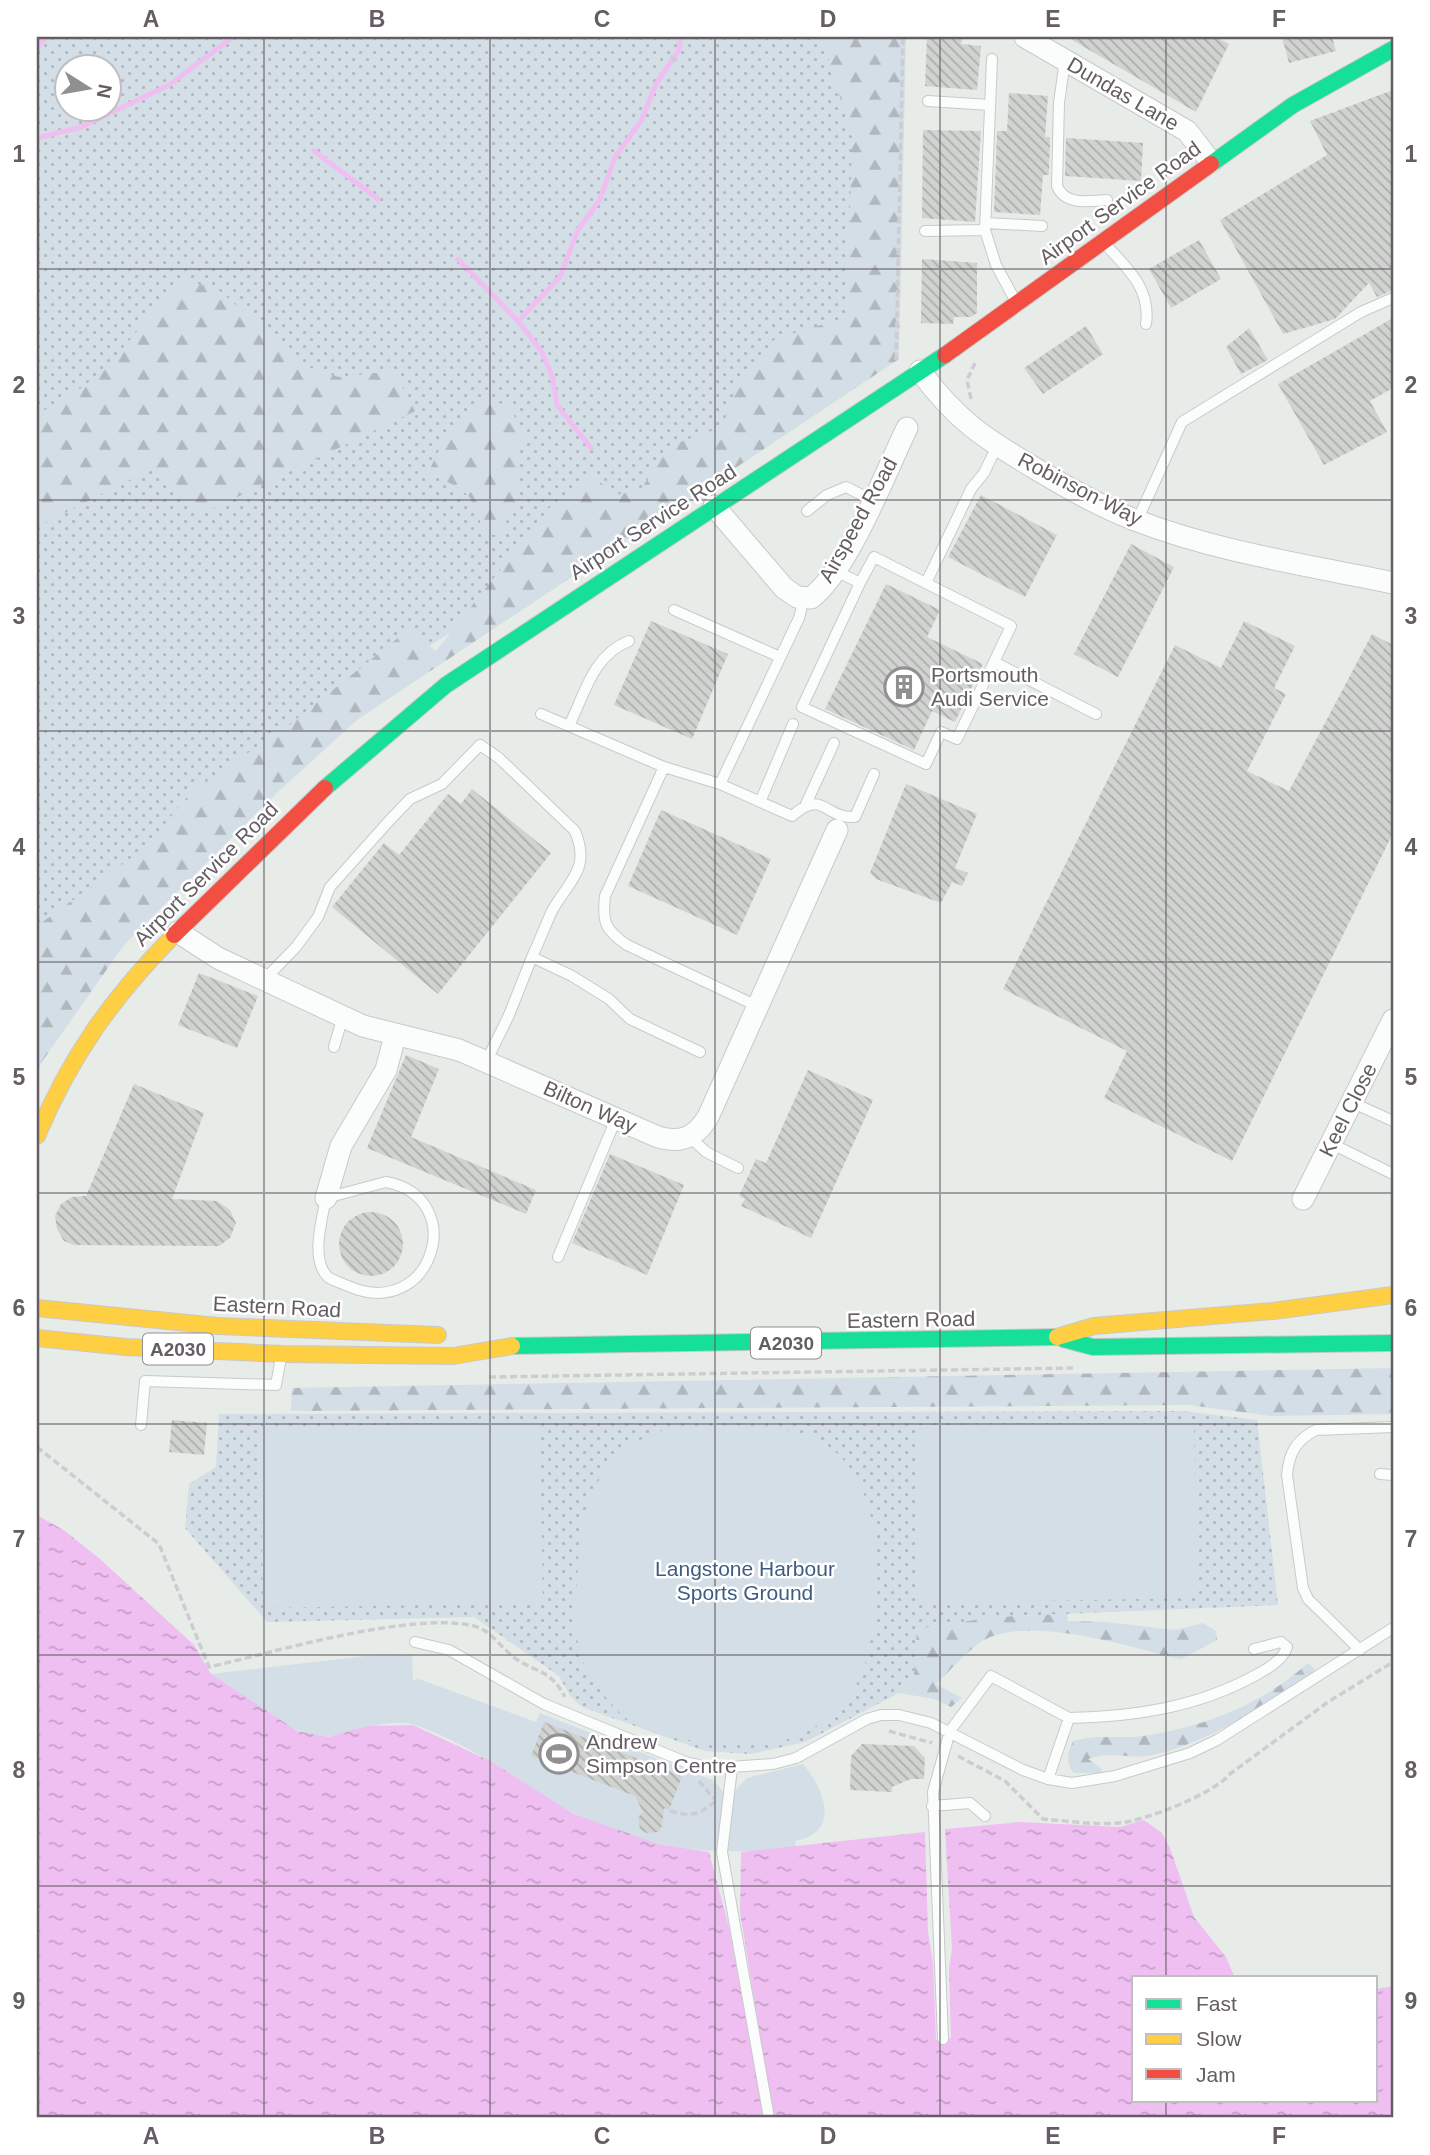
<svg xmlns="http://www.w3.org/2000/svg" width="1430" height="2155" font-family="Arial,sans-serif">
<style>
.grass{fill:url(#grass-dots);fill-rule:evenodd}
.forest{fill:url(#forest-firs)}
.garden{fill:#d4dee6}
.water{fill:url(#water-ripples)}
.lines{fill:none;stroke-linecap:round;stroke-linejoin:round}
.stream{stroke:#efbff2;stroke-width:5}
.building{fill:url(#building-back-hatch)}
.lane-casing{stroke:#c9c9c9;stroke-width:12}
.street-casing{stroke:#c9c9c9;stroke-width:23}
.fast-casing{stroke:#c8c9c9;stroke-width:18}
.slow-casing{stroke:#c8c9c9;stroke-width:18}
.jam-casing{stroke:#c8c9c9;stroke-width:18}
.path{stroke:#cdcdd1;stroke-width:3.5;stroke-dasharray:7 3.5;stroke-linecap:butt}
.lane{stroke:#fbfcfc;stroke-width:10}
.street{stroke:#fbfcfc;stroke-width:21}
.fast{stroke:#16e098;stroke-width:16}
.slow{stroke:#ffcf43;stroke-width:16}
.jam{stroke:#f24e42;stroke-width:16}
.grid{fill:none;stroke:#645d64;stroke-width:2;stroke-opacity:0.55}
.labels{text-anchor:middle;stroke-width:5;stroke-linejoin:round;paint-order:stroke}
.shield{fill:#fff;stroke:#928e92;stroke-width:2}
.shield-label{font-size:19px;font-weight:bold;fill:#645d64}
.street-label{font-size:21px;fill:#645d64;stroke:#fff}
.poi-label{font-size:21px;fill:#645d64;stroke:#fff;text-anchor:start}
.park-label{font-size:21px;fill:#3e5c82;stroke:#fff}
.neatline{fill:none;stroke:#645d64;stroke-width:2.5}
.grid-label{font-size:23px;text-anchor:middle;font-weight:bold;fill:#645d64}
</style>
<defs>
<pattern id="grass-dots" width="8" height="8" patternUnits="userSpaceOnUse" patternTransform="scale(1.75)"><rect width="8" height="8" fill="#d4dee6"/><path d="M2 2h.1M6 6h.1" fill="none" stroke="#b0b7be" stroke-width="1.8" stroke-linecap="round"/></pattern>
<pattern id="forest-firs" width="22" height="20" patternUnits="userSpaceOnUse" patternTransform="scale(1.75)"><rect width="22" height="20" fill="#d4dee6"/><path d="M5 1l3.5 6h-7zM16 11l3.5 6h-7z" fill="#b0b7be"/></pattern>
<pattern id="water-ripples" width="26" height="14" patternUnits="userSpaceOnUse" patternTransform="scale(1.75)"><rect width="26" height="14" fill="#efbff2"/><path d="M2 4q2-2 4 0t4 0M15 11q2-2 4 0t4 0" fill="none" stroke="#c59ec8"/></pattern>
<pattern id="building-back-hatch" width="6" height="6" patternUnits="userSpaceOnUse" patternTransform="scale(1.75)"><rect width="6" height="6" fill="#d0d3d0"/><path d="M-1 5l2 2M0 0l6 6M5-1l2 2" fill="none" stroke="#acaeac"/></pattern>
</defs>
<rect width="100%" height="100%" fill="#e7ece9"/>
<path class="grass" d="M 37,37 L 878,37 L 863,362 L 311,724 L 37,1006 ZM 66,66 L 108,66 L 108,108 L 66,108 Z
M 1183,1411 L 1257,1420 L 1278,1605 L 994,1617 L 918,1629 L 914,1675 L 899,1693 L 805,1742 L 751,1754 L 705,1751 L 582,1707 L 570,1696 L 559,1676 L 474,1617 L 267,1622 L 185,1528 L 189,1484 L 216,1467 L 219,1414 Z"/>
<path class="forest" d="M 819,37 L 906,37 L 899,359 L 357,720 L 281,789 L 124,945 L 41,1063 L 37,1074 L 37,926 L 146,847 L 191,792 L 289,725 L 408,630 L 436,651 L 550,507 L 592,474 L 613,495 L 640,491 L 669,446 L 722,427 L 738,384 L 775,339 L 847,317 L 852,137 L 824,44 Z
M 178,281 L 215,287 L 308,367 L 339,377 L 394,371 L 415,411 L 198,516 L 153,468 L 37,527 L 37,413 C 98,391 137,329 178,281 Z
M 479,399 L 508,405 L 524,433 L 516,464 L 520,478 L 519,500 L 498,536 L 482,532 C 477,492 461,488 428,473 L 444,440 Z
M 1393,1368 L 1393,1414 L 1271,1416 L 1189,1405 L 291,1411 L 292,1388 Z
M 1067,1614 L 1068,1621 L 1105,1622 L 1176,1630 L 1203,1623 L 1216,1631 L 1217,1640 L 1181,1659 C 1130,1648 1033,1614 984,1640 C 967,1650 951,1670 936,1684 L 962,1698 L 951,1707 L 934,1699 L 899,1693 L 914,1675 L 917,1629 L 994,1617 Z
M 1308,1663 L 1316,1671 C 1266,1703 1215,1740 1157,1754 C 1131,1761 1114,1750 1088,1759 L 1101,1768 L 1102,1773 L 1073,1773 C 1066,1761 1067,1754 1073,1741 C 1095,1734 1120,1739 1143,1736 C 1202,1728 1263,1704 1308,1663 Z"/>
<path class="garden" d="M 540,1422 L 543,1603 L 263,1608 L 260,1427 Z
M 1194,1423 L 1197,1598 L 918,1603 L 915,1425 Z
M 673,1426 C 717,1426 763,1421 805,1435 C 890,1462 885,1596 865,1664 C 854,1704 810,1740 768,1743 C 752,1744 736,1742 720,1742 C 692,1741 664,1739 638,1726 C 619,1717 591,1681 583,1662 C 571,1632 577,1593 578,1562 C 579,1517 592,1474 630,1446 C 642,1437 660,1432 673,1426 Z
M 412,1655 L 413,1680 L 419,1679 L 536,1722 L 540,1713 L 715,1781 L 722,1791 L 734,1792 L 747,1778 L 803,1764 C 824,1789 842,1832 795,1841 L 796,1848 C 720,1856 641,1851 573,1813 C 521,1784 472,1744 415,1725 C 387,1717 358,1733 331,1736 C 293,1741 241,1695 211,1674 L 366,1656 Z"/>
<path class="water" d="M 37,1515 L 65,1531 L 100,1559 L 194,1645 L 211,1674 L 297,1731 L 328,1737 L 368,1726 L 413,1725 L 490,1761 L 574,1814 L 658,1844 L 709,1852 L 729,1927 L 764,2118 L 37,2118 Z
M 1144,1820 L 1162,1833 L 1170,1848 L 1194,1917 L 1226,1957 L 1235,1978 L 1134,1978 L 1134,2101 L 1376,2101 L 1376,1989 L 1393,1986 L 1393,2118 L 769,2118 L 773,2116 L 740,1912 L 741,1852 L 925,1832 L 928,1932 L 933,1963 L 936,2040 L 951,2038 L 949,1969 L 952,1949 L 945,1829 L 1021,1822 L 1120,1827 Z"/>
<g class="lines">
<path class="stream" d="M 37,48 L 46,37
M 37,138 L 81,127 L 169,85 L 233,37
M 314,151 L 378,199
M 458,259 L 518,321
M 591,448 L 557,405 L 552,376 L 542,352 L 518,321 L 560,277 L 578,230 L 600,199 L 615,157 L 641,121 L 656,84 L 679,50 L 681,37"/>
</g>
<path class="building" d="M 927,37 L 963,37 L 961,44 L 981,46 L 977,90 L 925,86 Z
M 1067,37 L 1216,37 L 1229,44 L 1196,112 Z
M 1282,37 L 1332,37 L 1336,51 L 1289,63 Z
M 1393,90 L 1393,290 L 1377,297 L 1369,283 L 1335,319 L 1283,334 L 1220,220 L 1327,155 L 1310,121 Z
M 1009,93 L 1048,96 L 1045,137 L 1050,137 L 1049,175 L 1043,175 L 1040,215 L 994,212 L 997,131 L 1007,131 Z
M 923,130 L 981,131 L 975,222 L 922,218 Z
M 1066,138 L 1143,143 L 1141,181 L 1065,176 Z
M 1199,240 L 1221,279 L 1171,308 L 1149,269 Z
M 922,259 L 977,263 L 977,313 L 971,317 L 954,317 L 953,324 L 921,323 Z
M 1393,318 L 1393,388 L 1370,401 L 1387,432 L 1324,465 L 1278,384 Z
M 1086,326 L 1103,354 L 1043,394 L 1024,368 Z
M 1249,328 L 1268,360 L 1241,374 L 1226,347 Z
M 981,495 L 1057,535 L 1025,597 L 948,557 Z
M 1131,544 L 1174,567 L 1118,677 L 1074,654 Z
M 886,584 L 940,610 L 927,637 L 983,664 L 955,722 L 932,711 L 914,750 L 825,709 Z
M 651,621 L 728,654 L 692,739 L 614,705 Z
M 1244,621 L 1295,646 L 1274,688 L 1286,694 L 1247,771 L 1289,791 L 1372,634 L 1393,645 L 1393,833 L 1232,1161 L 1104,1098 L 1127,1051 L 1003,989 L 1175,645 L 1221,668 Z
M 906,784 L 977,814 L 955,868 L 968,873 L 962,886 L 952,882 L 941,903 L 876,879 L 870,873 Z
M 472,789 L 551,853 L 438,994 L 332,907 L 384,843 L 399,855 L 448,794 L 461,804 Z
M 661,810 L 771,859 L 737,935 L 628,886 Z
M 199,973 L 258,996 L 237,1048 L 178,1025 Z
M 406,1055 L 439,1069 L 411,1137 L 536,1190 L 526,1214 L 367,1148 Z
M 808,1070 L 873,1100 L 811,1238 L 741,1206 L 745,1199 L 739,1196 L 756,1159 L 766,1163 Z
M 134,1084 L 204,1113 L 172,1199 L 217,1201 L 230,1210 L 236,1223 L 230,1238 L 219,1246 L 74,1245 L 64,1241 L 57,1229 L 55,1216 L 61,1204 L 72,1197 L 86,1196 Z
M 610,1154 L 684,1185 L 647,1275 L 572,1243 Z
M339 1244a32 32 0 1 1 64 0a32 32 0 1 1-64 0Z
M 172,1420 L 207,1423 L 204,1455 L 169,1452 Z
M 544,1722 L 682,1776 L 669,1810 L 664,1808 L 662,1826 L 658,1832 L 646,1833 L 640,1829 L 638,1817 L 643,1812 L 635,1796 L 531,1756 Z
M 862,1744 L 914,1746 L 925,1758 L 924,1779 L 911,1779 L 892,1787 L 892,1792 L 850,1790 L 851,1756 Z"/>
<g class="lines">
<g class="lane-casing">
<path id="lane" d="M 992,59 L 985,230 L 996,265 L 1017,304
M 1065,60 L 1059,103 L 1057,186 C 1065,206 1090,201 1107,200
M 928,101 L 990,105
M 986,223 L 1042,226
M 925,231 L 985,230
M 1104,243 C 1127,268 1151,288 1146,324
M 807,511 L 827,495 L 846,487 L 872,500
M 1137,521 L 1182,422 L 1361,312 L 1393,298
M 834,570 L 860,583 L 874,557 L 1011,626 L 994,662 L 1096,714
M 860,583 L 802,707 L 926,764 L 941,732 L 957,739 L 994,662
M 926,583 L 971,489 L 984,473 L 997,446
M 804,598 L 799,618 L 720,784 L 792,816 C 824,788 824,819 855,817 L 874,774
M 674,610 L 780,657
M 541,714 L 664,767 L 720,784
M 569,726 C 585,693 593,655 629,641
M 664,767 L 605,896 C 602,922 605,930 627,945 L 757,1006
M 760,802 L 793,724
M 806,804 L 834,743
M 264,980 L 296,947 L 318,917 L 330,887 L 389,821 L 410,799 L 442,784 L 480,745 L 499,758 L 575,831 C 591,870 569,880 552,911 C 545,926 539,942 532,957
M 334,1047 L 343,1016
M 486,1062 L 509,1015 L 532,957 L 572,976 L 609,999 L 630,1019 L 700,1052
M 1351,1102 L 1393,1121
M 690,1137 L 706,1152 L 738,1168
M 1330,1143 L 1393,1174
M 386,1182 C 471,1198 432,1323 348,1286 C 342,1283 333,1281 328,1277 C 310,1260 322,1219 326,1198 Z
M 558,1257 L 616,1119
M 141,1425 L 145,1381 L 276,1385 L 281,1357
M 1380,1474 L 1393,1475
M 415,1642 L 449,1650 L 544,1704 L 688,1763 L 716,1768 L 773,1764 L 796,1758 L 867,1719 L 881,1715 L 899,1715 L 931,1723 L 1023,1770 L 1048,1779 L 1072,1783 L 1115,1776 L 1190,1753 L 1217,1740 L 1393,1628
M 1360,1650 L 1308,1599 L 1303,1588 L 1287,1475 C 1289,1453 1296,1440 1316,1430 L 1393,1427
M 1069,1718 C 1134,1717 1198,1707 1256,1675 C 1267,1669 1283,1660 1287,1647 L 1281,1642 L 1254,1649
M 732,1768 L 722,1852 L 769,2118
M 932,1806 L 970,1803 L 985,1816
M 943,2039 L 933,1792 L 950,1731 L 991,1676 L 1069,1718 L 1048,1779"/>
</g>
<g class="street-casing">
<path id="street" d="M 1025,37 L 1187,131 L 1211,162
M 920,371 C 957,421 984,438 1036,469 C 1068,488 1101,507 1135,520 C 1217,552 1308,565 1393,583
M 714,506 L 784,588 L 797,597 L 811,598 C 850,567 884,475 907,428
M 178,932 L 218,958 L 363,1026 L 459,1050 L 658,1137 C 681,1144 696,1137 708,1117 L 837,830
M 326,1198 L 341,1146 L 386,1070 L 395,1036
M 1303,1199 L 1393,1020"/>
</g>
<g class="fast-casing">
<path id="fast" d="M 1211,164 L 1293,105 L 1393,49
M 325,788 L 446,685 L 945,355
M 1063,1339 L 1093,1347 L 1393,1343
M 512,1346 L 1057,1337"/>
</g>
<g class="slow-casing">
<path id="slow" d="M 37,1136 C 71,1055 113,997 174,935
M 37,1308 L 218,1326 L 438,1335
M 1057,1337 L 1094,1326 L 1273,1311 L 1393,1295
M 37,1338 L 126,1347 L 282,1354 L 453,1356 L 512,1346"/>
</g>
<g class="jam-casing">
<path id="jam" d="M 945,355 L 1211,164
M 174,935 L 325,788"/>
</g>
<path class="path" d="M 671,56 L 677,62
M 896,360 L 903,37
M 971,399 L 967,380 L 975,363
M 489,1377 L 1073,1368
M 37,1447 L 159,1544 L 209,1667 C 275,1652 411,1611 474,1626 C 491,1630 502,1649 516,1659 C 539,1674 550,1669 565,1697
M 889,1731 L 932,1743
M 958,1756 L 1005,1781 L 1043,1819 C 1067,1821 1094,1825 1118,1823 C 1143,1822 1215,1793 1230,1774 L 1328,1702 L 1393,1662
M 699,1781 L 714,1799
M 670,1811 C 690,1817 700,1815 714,1802"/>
<use href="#lane" class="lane"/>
<use href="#street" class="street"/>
<use href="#fast" class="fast"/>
<use href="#slow" class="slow"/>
<use href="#jam" class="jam"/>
</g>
<path class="grid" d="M 264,37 L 264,2118M 490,37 L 490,2118M 715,37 L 715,2118M 940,37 L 940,2118M 1166,37 L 1166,1978M 37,269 L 1393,269M 37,500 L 1393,500M 37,731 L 1393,731M 37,962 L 1393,962M 37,1193 L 1393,1193M 37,1424 L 1393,1424M 37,1655 L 1393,1655M 37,1886 L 1393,1886M 1166,2101 L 1166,2118"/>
<defs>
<g id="building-ring" transform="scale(2.0125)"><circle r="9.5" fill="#fff" stroke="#928f93" stroke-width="1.5"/><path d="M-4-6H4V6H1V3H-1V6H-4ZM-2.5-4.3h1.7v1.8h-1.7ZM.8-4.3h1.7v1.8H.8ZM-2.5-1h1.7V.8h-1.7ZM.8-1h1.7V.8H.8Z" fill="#928f93"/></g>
<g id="stadium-ring" transform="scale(2.0125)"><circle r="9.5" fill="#fff" stroke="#928f93" stroke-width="1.5"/><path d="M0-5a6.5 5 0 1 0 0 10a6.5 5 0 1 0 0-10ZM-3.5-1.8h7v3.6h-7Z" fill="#928f93"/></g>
</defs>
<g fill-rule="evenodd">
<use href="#building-ring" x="904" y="687"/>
<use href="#stadium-ring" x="559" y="1754"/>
</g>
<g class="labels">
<g class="shield">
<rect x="751" y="1327.5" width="70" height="31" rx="5"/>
<rect x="143" y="1333.5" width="70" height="31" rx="5"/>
</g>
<g class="shield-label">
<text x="786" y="1350">A2030</text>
<text x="178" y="1356">A2030</text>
</g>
<g class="street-label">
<text transform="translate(1123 94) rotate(30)" y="7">Dundas Lane</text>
<text transform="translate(1120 203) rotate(-36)" y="7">Airport Service Road</text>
<text transform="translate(1080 489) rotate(27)" y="7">Robinson Way</text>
<text transform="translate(858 520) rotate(-61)" y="7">Airspeed Road</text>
<text transform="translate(653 522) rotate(-33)" y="7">Airport Service Road</text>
<text transform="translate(206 874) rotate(-45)" y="7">Airport Service Road</text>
<text transform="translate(590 1107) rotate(24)" y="7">Bilton Way</text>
<text transform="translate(1348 1110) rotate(-63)" y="7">Keel Close</text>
<text transform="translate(277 1307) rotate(3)" y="7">Eastern Road</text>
<text transform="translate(911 1320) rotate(-1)" y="7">Eastern Road</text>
</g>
<g class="poi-label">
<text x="931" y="682">Portsmouth<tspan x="931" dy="24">Audi Service</tspan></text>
<text x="586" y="1749">Andrew<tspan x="586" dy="24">Simpson Centre</tspan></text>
</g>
<g class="park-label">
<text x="745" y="1576">Langstone Harbour<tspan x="745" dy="24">Sports Ground</tspan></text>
</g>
</g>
<rect width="1430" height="2155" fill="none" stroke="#ffffff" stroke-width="77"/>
<rect x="1132" y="1976" width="245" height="126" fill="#ffffff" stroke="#c1bec1" stroke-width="2"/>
<rect x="1146" y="1999" width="35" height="10" fill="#16e098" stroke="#c1bec1" stroke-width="2"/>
<text x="1196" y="2011" font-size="21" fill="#645d64">Fast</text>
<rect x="1146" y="2034" width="35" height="10" fill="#ffcf43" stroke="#c1bec1" stroke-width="2"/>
<text x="1196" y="2046" font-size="21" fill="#645d64">Slow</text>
<rect x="1146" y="2069" width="35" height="10" fill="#f24e42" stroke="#c1bec1" stroke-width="2"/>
<text x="1196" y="2082" font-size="21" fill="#645d64">Jam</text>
<g transform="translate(88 88) rotate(101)"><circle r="33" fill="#ffffff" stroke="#c1bec1" stroke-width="2"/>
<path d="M0-5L12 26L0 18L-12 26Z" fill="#928f93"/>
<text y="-10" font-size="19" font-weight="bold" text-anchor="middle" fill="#645d64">N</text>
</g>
<rect x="38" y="38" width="1354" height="2078" class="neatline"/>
<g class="grid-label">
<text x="151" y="27">A</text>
<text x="377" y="27">B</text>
<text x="602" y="27">C</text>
<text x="828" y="27">D</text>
<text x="1053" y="27">E</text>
<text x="1279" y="27">F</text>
<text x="19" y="162">1</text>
<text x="1411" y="162">1</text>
<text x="19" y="393">2</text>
<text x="1411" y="393">2</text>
<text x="19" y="624">3</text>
<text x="1411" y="624">3</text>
<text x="19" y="855">4</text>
<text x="1411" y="855">4</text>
<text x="19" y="1085">5</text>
<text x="1411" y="1085">5</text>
<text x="19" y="1316">6</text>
<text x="1411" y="1316">6</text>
<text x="19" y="1547">7</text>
<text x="1411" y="1547">7</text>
<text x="19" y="1778">8</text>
<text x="1411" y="1778">8</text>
<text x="19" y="2009">9</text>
<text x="1411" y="2009">9</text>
<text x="151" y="2144">A</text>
<text x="377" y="2144">B</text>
<text x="602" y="2144">C</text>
<text x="828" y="2144">D</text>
<text x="1053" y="2144">E</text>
<text x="1279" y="2144">F</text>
</g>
</svg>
